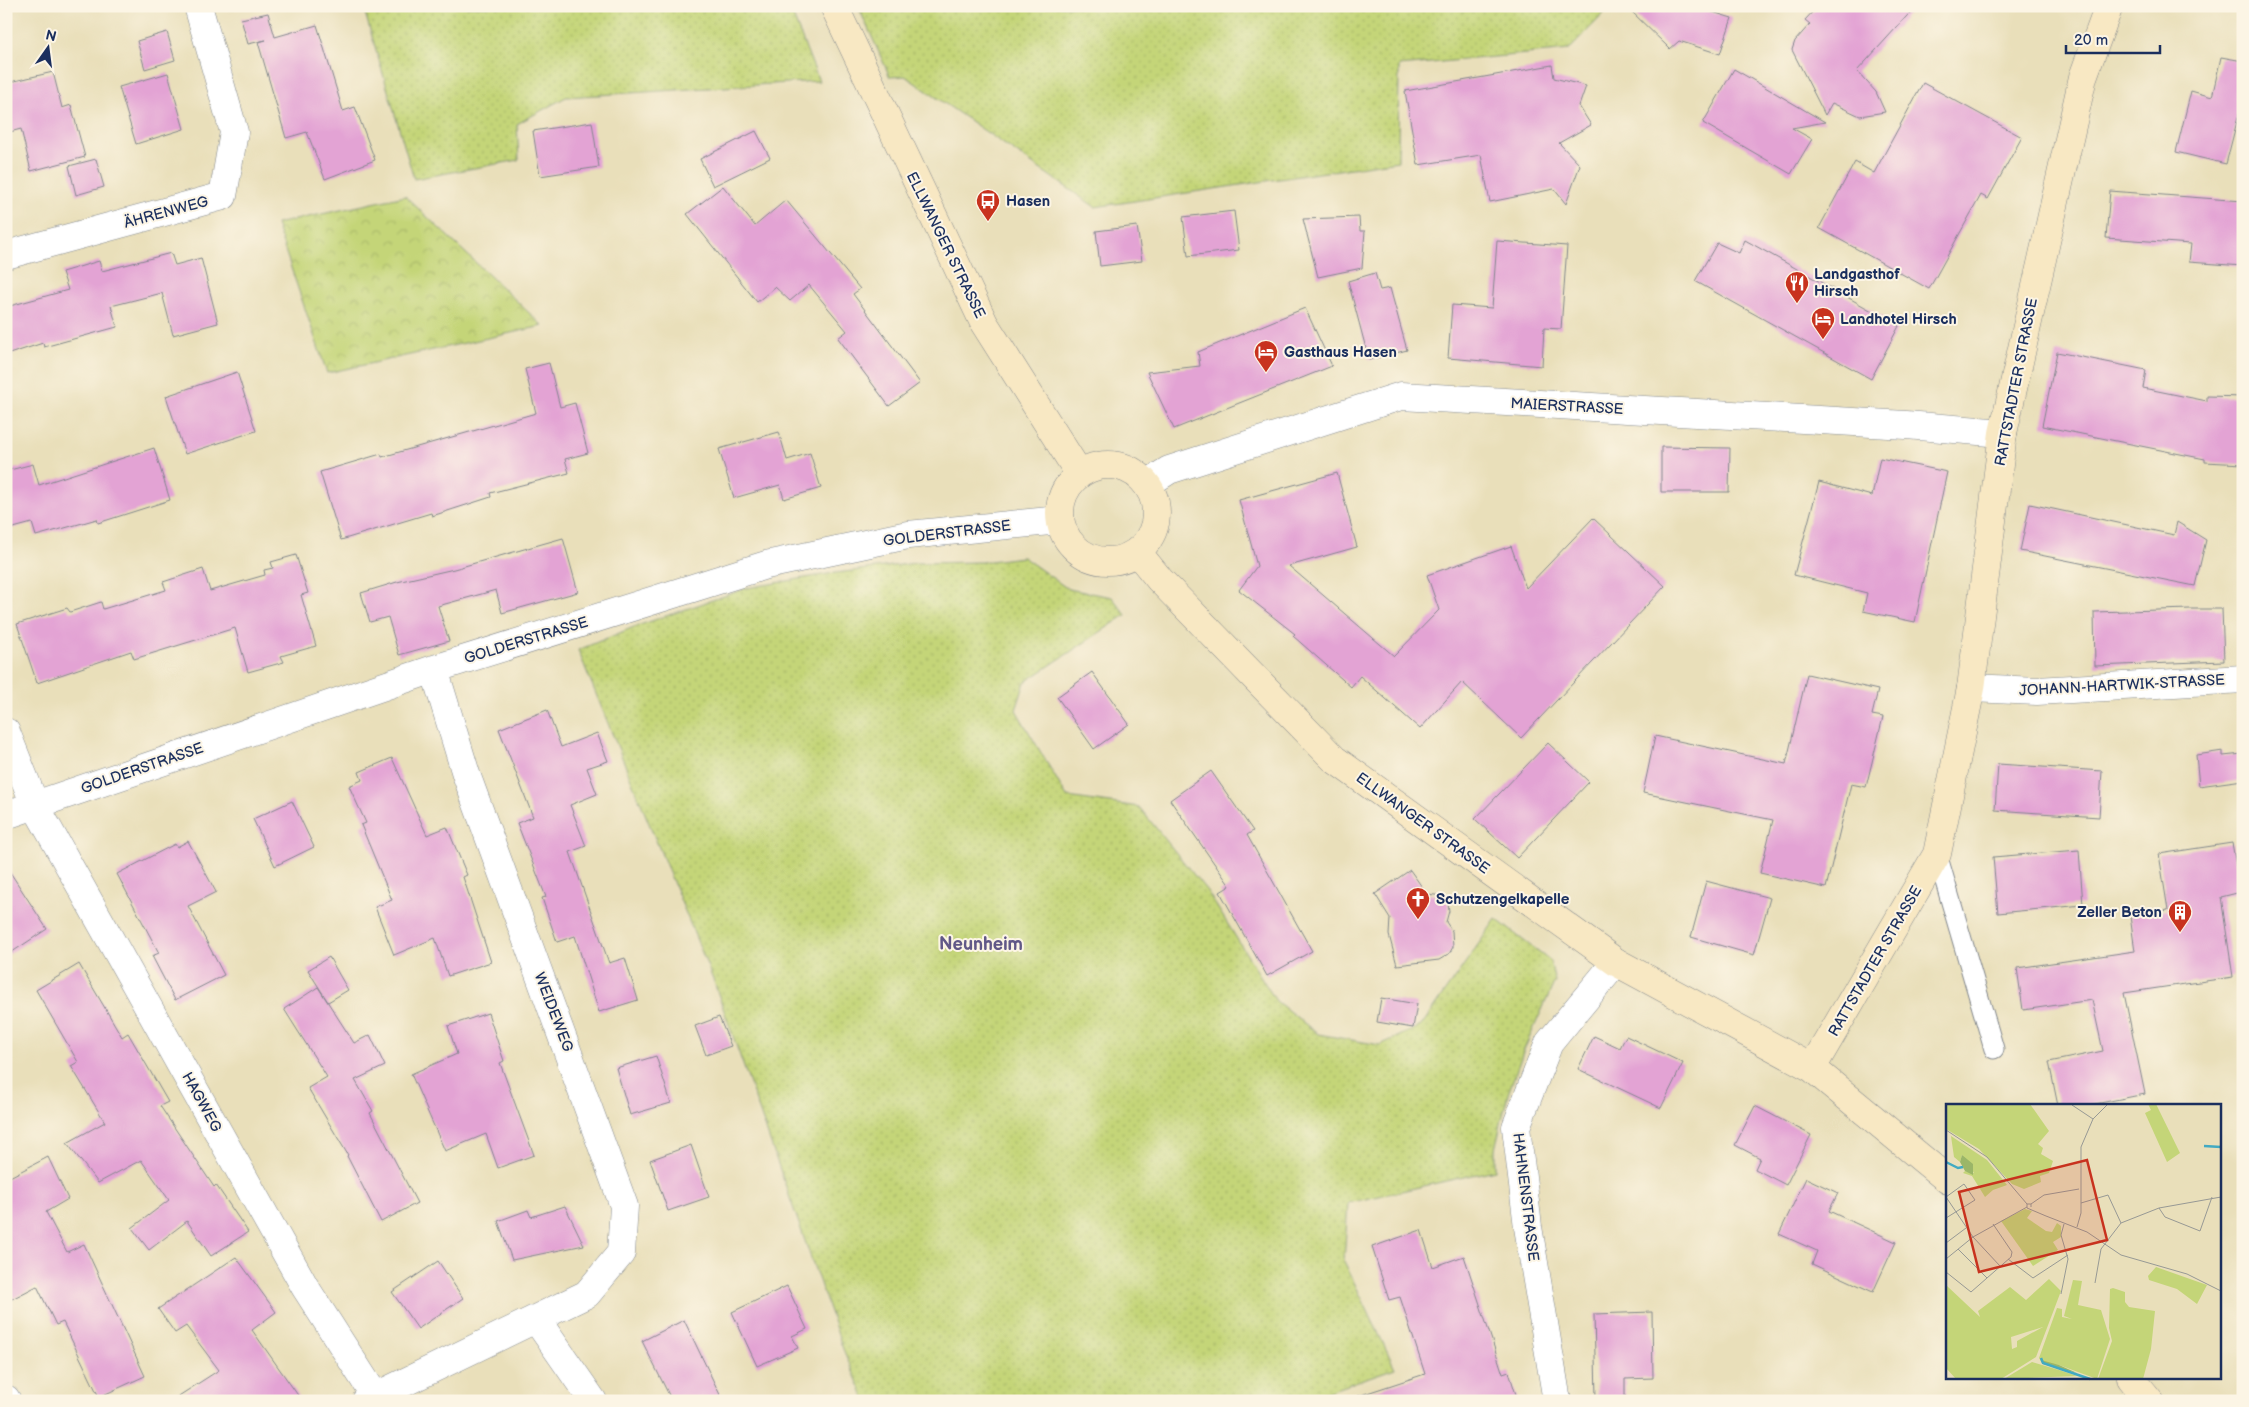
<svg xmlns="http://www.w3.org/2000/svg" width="2249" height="1407" font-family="'Balsamiq Sans',sans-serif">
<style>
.grass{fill:url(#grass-dots);stroke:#70826b}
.park{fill:url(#park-crowns);stroke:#70826b}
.building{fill:#e3a3d4}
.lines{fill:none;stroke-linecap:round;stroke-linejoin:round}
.lane-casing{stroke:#82878c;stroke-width:21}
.street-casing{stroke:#82878c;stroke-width:29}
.secondary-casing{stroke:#82878c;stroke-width:29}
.lane{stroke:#fff;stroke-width:19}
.street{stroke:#fff;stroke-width:28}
.secondary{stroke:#f8e8c3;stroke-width:28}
.labels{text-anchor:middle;stroke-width:4;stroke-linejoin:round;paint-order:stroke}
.poi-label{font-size:15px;font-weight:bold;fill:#1b2f5e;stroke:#fcf5e5;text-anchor:start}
.street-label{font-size:15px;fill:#1b2f5e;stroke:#fcf5e5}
.quarter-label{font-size:18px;font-weight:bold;fill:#615887;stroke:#fcf5e5}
.inset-river{fill:none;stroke:#42aac2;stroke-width:2.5}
.inset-road{fill:none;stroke:#979995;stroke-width:1}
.view{fill:#c8321e;fill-opacity:0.15;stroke:#c8321e;stroke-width:2.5}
.inset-edge{fill:none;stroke:#1b2f5e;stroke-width:2.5}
</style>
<defs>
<pattern id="grass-dots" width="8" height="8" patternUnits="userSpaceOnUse" patternTransform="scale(1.25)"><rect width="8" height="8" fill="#c4d578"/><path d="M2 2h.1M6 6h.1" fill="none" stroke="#a8b76a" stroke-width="1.8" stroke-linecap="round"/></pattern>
<pattern id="park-crowns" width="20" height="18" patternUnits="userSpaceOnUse" patternTransform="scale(1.25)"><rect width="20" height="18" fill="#c4d578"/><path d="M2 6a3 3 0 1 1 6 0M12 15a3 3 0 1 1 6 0" fill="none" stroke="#a8b76a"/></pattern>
</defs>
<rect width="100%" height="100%" fill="#fcf5e5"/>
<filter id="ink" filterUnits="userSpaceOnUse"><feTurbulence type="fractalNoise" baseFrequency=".02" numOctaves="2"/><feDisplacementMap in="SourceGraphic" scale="10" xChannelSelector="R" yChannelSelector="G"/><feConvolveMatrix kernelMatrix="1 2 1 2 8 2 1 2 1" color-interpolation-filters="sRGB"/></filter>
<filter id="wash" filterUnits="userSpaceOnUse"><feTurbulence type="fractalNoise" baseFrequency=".0096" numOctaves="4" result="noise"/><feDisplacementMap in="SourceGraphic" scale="20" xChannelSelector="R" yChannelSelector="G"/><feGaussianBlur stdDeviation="1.12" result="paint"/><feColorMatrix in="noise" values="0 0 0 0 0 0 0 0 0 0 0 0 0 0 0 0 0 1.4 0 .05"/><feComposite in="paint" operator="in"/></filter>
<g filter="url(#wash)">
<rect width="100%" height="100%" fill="#e9dfba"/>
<path class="grass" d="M 363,6 L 789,6 L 819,81 L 566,97 L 517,124 L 519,160 L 414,179 Z
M 858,6 L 1611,6 L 1569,50 L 1399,66 L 1398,161 L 1095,207 L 905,76 L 890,77 Z
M 1023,557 L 1068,589 L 1112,597 L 1126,615 L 1025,682 L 1016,710 L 1067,797 L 1139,807 L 1207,891 L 1276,1001 L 1318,1034 L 1380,1045 L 1421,1026 L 1496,919 L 1550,961 L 1555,981 L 1523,1052 L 1508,1094 L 1495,1149 L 1495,1170 L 1348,1203 L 1344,1261 L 1395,1368 L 1301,1401 L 866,1401 L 843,1349 L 714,982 L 578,650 L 634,627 L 747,588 L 828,574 L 916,563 L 981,562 Z"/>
<path class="park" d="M 405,196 L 543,326 L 327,373 L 276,224 Z"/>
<g id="blocks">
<path class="building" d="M 1626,6 L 1704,6 L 1709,11 L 1732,18 L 1720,54 L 1679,41 L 1670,49 Z
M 1818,6 L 1916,6 L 1857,71 L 1876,92 L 1885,112 L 1860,116 L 1832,103 L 1825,115 L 1792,50 L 1795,41 L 1810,24 L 1805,20 Z
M 268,13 L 275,37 L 317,25 L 343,111 L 355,107 L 375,160 L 325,179 L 307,132 L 286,138 L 258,42 L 266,40 L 248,44 L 241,19 Z
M 167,32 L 175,60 L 145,69 L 137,41 Z
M 2221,57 L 2243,61 L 2243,98 L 2226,164 L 2176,152 L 2191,91 L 2212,97 Z
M 1552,65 L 1554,78 L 1586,86 L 1579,106 L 1591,125 L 1559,143 L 1580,165 L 1566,204 L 1554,189 L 1490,202 L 1481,155 L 1418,165 L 1405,91 Z
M 1734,69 L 1825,122 L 1792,128 L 1812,139 L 1791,174 L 1703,123 Z
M 53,72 L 62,108 L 71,105 L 85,157 L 31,171 L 21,129 L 6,133 L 6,83 Z
M 168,73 L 184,129 L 136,144 L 119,87 Z
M 1923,83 L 2022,137 L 1988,199 L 1981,195 L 1929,289 L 1819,228 L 1855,162 L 1874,173 Z
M 592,122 L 599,167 L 540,176 L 533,131 Z
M 756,131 L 770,158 L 713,186 L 700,159 Z
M 96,159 L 104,187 L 76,195 L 69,166 Z
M 723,186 L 755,226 L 786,200 L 860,289 L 853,294 L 920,383 L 889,406 L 838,338 L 847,331 L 809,285 L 790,301 L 775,287 L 757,302 L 687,214 Z
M 2110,191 L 2243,201 L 2243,266 L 2189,262 L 2191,244 L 2106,238 Z
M 1234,211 L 1239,250 L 1188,256 L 1183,217 Z
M 1359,217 L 1360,231 L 1365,231 L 1362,268 L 1318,277 L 1303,219 Z
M 1137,226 L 1142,261 L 1100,266 L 1096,231 Z
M 1745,240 L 1899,326 L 1871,379 L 1695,281 L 1717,243 L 1739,253 Z
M 1497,241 L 1567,246 L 1561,329 L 1544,328 L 1542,366 L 1448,358 L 1452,305 L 1492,308 Z
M 171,253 L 175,265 L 201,258 L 218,323 L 173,335 L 162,293 L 111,306 L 117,327 L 44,347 L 43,343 L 6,355 L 6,307 L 68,290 L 62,272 L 99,261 L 102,271 Z
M 1375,273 L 1380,290 L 1390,288 L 1407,350 L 1369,360 L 1348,281 Z
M 1305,308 L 1332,366 L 1174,429 L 1147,372 L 1200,366 L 1198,352 Z
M 2057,352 L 2146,370 L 2143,388 L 2207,401 L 2207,396 L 2243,397 L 2243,464 L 2205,462 L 2205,459 L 2042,426 Z
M 549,363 L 560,407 L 575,403 L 588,453 L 565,459 L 569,473 L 490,493 L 491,497 L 432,516 L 431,513 L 341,540 L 320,472 L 381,454 L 382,457 L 536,413 L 525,369 Z
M 237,372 L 256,431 L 185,454 L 166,396 Z
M 779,432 L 787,460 L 810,453 L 821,488 L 784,499 L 780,485 L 734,498 L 719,449 Z
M 1661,447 L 1730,448 L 1729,492 L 1661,492 Z
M 154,448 L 170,500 L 98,523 L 97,519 L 36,536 L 32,523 L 6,530 L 6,471 L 33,464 L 39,485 Z
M 1880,458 L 1947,472 L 1915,622 L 1863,611 L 1867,593 L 1794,575 L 1819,482 L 1872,496 Z
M 1337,473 L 1357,547 L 1289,566 L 1394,656 L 1439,610 L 1427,575 L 1511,546 L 1526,588 L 1593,518 L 1665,586 L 1521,738 L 1462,682 L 1420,729 L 1360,676 L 1351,687 L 1293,636 L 1295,634 L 1239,590 L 1257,566 L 1239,500 Z
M 2030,504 L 2174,535 L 2177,522 L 2206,540 L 2195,586 L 2020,551 Z
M 563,538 L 578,592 L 502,613 L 496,590 L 438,606 L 449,641 L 399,655 L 388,617 L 370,622 L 361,593 L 397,582 L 454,569 Z
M 296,555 L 308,593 L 301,595 L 316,646 L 281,656 L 284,662 L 248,672 L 235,628 L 134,659 L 131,651 L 37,683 L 17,624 L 67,608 L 70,612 L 101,602 L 103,609 L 166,590 L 163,582 L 203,569 L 210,591 L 265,575 L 264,570 L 273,568 L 271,562 Z
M 2190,609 L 2222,609 L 2224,661 L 2095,666 L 2094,612 Z
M 1092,672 L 1129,724 L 1094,749 L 1057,697 Z
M 1807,674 L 1878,690 L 1872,715 L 1883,717 L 1866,787 L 1851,784 L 1826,888 L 1760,873 L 1773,820 L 1643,793 L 1655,736 L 1786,764 Z
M 547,710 L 561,747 L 597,733 L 608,761 L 587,768 L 597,794 L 570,805 L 586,846 L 570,852 L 609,963 L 625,958 L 638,1000 L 599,1012 L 575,936 L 557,942 L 542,898 L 546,897 L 517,823 L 533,817 L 499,729 Z
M 1548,743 L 1589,782 L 1517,858 L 1475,819 Z
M 2223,751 L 2223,756 L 2243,754 L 2243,780 L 2199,786 L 2196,755 Z
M 392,758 L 427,835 L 447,827 L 467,875 L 463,877 L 491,962 L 448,976 L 435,938 L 394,955 L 375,907 L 392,900 L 361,825 L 366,823 L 349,786 L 362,780 L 359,772 Z
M 1998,764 L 2102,771 L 2099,817 L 1995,810 Z
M 1211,771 L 1253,831 L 1247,835 L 1312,951 L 1267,976 L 1220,892 L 1230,886 L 1170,800 Z
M 292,801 L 314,847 L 275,866 L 253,819 Z
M 188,841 L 216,892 L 188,906 L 224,975 L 175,1000 L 152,956 L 159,953 L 117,874 L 175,844 L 177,847 Z
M 2232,843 L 2241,892 L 2221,897 L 2233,977 L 2124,993 L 2145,1094 L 2085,1106 L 2058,1106 L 2049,1062 L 2103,1051 L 2092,1000 L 2023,1010 L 2017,968 L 2135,951 L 2130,916 L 2168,910 L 2159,854 Z
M 2079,850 L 2083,905 L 1998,913 L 1993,857 Z
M 6,866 L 47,929 L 6,956 Z
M 1410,870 L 1427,894 L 1443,896 L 1448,903 L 1449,911 L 1446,922 L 1452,931 L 1453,947 L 1449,954 L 1439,960 L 1397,965 L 1389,935 L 1390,918 L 1375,894 Z
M 1706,881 L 1770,898 L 1754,955 L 1691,937 Z
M 329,957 L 348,990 L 328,1002 L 308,970 Z
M 79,964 L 122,1037 L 128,1033 L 168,1102 L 160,1106 L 214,1187 L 216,1185 L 248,1232 L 211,1256 L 187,1221 L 149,1250 L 132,1228 L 169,1200 L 141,1160 L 98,1183 L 67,1143 L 105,1122 L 71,1066 L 78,1062 L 36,990 Z
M 318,987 L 354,1043 L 370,1035 L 385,1066 L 355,1080 L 373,1111 L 370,1113 L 417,1203 L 381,1222 L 347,1156 L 348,1155 L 308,1088 L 327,1077 L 284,1009 Z
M 1381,998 L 1417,1004 L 1413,1028 L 1377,1022 Z
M 488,1013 L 504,1061 L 500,1063 L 534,1155 L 498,1168 L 486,1134 L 445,1151 L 411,1074 L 457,1054 L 448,1026 Z
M 719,1017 L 731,1046 L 706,1055 L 695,1026 Z
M 1594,1036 L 1620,1048 L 1626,1036 L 1683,1063 L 1661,1108 L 1578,1069 Z
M 656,1056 L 671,1103 L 630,1115 L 616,1068 Z
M 1755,1106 L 1811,1135 L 1786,1185 L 1755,1169 L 1760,1158 L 1735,1145 Z
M 691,1145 L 709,1197 L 668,1211 L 650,1160 Z
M 48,1157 L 68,1199 L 46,1212 L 67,1252 L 84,1244 L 145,1376 L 99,1397 L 63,1322 L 56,1325 L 37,1286 L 6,1302 L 6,1179 Z
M 1806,1178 L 1838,1193 L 1829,1211 L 1896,1242 L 1873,1292 L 1812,1264 L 1817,1251 L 1779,1234 Z
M 565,1206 L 584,1245 L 512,1260 L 498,1221 L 528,1210 L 531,1217 Z
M 1421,1230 L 1433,1267 L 1464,1256 L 1503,1374 L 1509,1372 L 1518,1401 L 1359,1401 L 1358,1396 L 1425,1374 L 1400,1297 L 1389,1300 L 1372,1247 Z
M 236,1257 L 276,1312 L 252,1330 L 302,1401 L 171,1401 L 219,1370 L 186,1326 L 175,1333 L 158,1309 Z
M 438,1261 L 463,1298 L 418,1329 L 392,1292 Z
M 787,1286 L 807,1329 L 792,1336 L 798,1348 L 757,1366 L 732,1312 Z
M 1652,1312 L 1653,1378 L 1625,1379 L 1625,1399 L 1596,1398 L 1594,1314 Z
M 684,1320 L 723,1401 L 672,1401 L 642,1341 Z"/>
</g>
</g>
<g filter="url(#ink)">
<use href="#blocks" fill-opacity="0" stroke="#82878c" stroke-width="1"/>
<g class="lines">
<g class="lane-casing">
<path id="lane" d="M 1937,854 L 1994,1049"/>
</g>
<g class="street-casing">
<path id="street" d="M 6,255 L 223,196 L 234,132 L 198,6
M 1147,484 L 1169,470 L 1401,396 L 1906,425 L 2003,433
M 1971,688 L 2037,691 L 2243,679
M 6,732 L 35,805 L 305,1287 L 375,1396
M 6,815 L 434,669 L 766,565 L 908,535 L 1060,520
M 536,1319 L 593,1401
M 6,1399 L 7,1401
M 366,1401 L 587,1294 L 621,1253 L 624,1206 L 466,774 L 434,669
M 1557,1401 L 1528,1227 L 1516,1127 L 1549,1043 L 1616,962"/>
</g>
<g class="secondary-casing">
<path id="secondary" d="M 834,6 L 984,323 L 1079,473
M1060 513a48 48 0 1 1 96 0a48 48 0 1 1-96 0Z
M 1137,552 L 1160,580 L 1334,759 L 1616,962 L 1812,1068 L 1948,1180
M 1812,1068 L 1937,854 L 1971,688 L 2003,433 L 2083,77 L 2109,6
M 2131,1378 L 2150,1401"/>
</g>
<use href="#lane" class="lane"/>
<use href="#street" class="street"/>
<use href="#secondary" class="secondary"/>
</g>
</g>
<defs>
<g id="bus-pin" transform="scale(1.25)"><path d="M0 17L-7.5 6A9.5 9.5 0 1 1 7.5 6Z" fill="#c8321e" stroke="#fcf5e5"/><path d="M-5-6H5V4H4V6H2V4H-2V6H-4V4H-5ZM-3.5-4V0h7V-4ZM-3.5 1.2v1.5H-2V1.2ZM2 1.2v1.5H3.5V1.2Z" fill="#fff"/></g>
<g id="restaurant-pin" transform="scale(1.25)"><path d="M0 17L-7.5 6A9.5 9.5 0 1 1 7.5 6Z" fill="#c8321e" stroke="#fcf5e5"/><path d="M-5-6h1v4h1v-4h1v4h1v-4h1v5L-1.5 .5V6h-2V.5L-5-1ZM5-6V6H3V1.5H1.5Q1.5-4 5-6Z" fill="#fff"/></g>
<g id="hotel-pin" transform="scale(1.25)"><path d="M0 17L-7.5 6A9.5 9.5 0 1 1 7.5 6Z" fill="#c8321e" stroke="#fcf5e5"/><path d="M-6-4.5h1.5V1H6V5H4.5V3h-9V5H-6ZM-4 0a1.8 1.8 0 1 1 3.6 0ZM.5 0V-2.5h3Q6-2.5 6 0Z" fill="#fff"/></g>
<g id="church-pin" transform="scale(1.25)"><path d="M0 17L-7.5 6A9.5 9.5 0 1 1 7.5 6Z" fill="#c8321e" stroke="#fcf5e5"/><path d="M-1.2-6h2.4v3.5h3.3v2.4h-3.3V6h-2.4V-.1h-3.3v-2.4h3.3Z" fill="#fff"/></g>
<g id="building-pin" transform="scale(1.25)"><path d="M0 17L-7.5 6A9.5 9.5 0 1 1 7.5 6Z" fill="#c8321e" stroke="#fcf5e5"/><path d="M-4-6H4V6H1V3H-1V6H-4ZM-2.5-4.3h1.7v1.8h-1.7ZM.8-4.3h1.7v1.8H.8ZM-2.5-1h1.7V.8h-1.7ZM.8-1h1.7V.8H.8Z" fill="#fff"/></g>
</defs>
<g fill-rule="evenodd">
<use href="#bus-pin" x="988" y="201"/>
<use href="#restaurant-pin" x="1797" y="283"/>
<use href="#hotel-pin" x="1823" y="319"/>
<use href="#hotel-pin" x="1266" y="352"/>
<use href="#church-pin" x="1418" y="899"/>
<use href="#building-pin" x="2180" y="912"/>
</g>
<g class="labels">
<g class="poi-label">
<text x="1006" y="206">Hasen</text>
<text x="1814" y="279">Landgasthof<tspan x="1814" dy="17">Hirsch</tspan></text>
<text x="1840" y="324">Landhotel Hirsch</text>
<text x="1284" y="357">Gasthaus Hasen</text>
<text x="1436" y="904">Schutzengelkapelle</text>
<text x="2162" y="917" text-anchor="end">Zeller Beton</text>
</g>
<g class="street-label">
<text transform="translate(166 212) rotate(-15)" y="5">ÄHRENWEG</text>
<text transform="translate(946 245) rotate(64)" y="5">ELLWANGER STRASSE</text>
<text transform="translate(2016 382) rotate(-79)" y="5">RATTSTADTER STRASSE</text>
<text transform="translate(1567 406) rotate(3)" y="5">MAIERSTRASSE</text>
<text transform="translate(947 533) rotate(-7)" y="5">GOLDERSTRASSE</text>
<text transform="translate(526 640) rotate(-17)" y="5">GOLDERSTRASSE</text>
<text transform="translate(2122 685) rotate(-3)" y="5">JOHANN-HARTWIK-STRASSE</text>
<text transform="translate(142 768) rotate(-19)" y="5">GOLDERSTRASSE</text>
<text transform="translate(1423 823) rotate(36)" y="5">ELLWANGER STRASSE</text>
<text transform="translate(1875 961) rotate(-60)" y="5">RATTSTADTER STRASSE</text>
<text transform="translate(554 1012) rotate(69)" y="5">WEIDEWEG</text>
<text transform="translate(202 1102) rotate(61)" y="5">HAGWEG</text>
<text transform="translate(1526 1197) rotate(83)" y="5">HAHNENSTRASSE</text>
</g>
<g class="quarter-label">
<text x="981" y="950">Neunheim</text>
</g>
</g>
<g transform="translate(1946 1104)">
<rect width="275" height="275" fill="#e9dfba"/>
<path d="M 0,0 L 84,0 L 103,27 L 92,40 L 97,44 L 95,50 L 107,57 L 103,69 L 94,72 L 95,78 L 78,85 L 66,80 L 33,45 L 0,25 ZM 202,0 L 210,0 L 234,49 L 221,58 L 199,9 L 205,6 ZM 5,32 L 41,56 L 61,81 L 47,86 L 39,93 L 26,72 L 17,69 L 19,67 L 28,69 L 16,51 L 14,58 L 8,53 ZM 79,105 L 86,107 L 81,114 L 100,127 L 106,128 L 111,119 L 115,122 L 115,133 L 107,138 L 112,146 L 87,162 L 55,117 ZM 210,163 L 261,181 L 251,200 L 231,185 L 203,176 L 202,172 ZM 103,175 L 115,187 L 90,253 L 55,275 L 10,275 L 0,264 L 0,181 L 34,213 L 32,207 L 64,183 L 80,196 ZM 97,223 L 71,237 L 71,243 L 66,245 L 65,233 ZM 127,176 L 136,177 L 132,201 L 155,206 L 164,235 L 151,275 L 113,261 L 96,259 L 93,254 L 111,204 L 116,205 L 116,213 L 126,215 L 118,212 ZM 167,184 L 179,188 L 179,198 L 183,203 L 209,207 L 205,245 L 197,275 L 152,275 L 166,237 L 163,224 L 164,185 ZM 86,258 L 113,266 L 131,272 L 58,275 Z" fill="#c4d578" fill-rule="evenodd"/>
<path d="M 16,51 L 27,60 L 27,71 L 19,67 L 14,58 ZM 95,256 L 113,261 L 131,269 L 97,260 Z" fill="#9bb668"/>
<path class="inset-river" d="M 258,42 L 275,43M 0,58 L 12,64 L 17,63M 95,254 L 97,259 L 144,275"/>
<path class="inset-road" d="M 126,1 L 147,15M 0,26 L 41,53 L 81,100M 0,93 L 27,133 L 54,162M 135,99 L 162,91 L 175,119M 85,100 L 98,91 L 133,85M 85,103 L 85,100 L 81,100 L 81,104 L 100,112 L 141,128 L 175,151 L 241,170 L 275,187M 213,104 L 219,113 L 254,127 L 266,93M 0,114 L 29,96 L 18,80 L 0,93M 131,123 L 135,109 L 135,43 L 147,15 L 162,0M 0,139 L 20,124M 12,145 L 41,174M 0,155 L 27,133 L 81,103M 62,155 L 87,174 L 122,151M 0,168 L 25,188 L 65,153 L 66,148 L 47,120M 149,179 L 155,145 L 175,119 L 213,104 L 275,93M 115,190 L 122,155 L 115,131 L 118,120"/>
<path class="view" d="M 141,56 L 161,136 L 33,168 L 13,88 Z"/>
<rect width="275" height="275" class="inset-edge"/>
</g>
<rect width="2249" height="1407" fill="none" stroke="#fcf5e5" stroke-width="25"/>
<g transform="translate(48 48) rotate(14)" stroke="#fcf5e5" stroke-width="4" paint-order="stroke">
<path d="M0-4L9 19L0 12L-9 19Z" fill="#1b2f5e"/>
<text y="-8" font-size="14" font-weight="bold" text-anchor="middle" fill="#1b2f5e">N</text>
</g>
<path d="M2066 45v8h94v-8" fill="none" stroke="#1b2f5e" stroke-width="2.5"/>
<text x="2074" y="45" font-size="15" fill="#1b2f5e" stroke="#fcf5e5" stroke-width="4" paint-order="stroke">20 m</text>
</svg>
